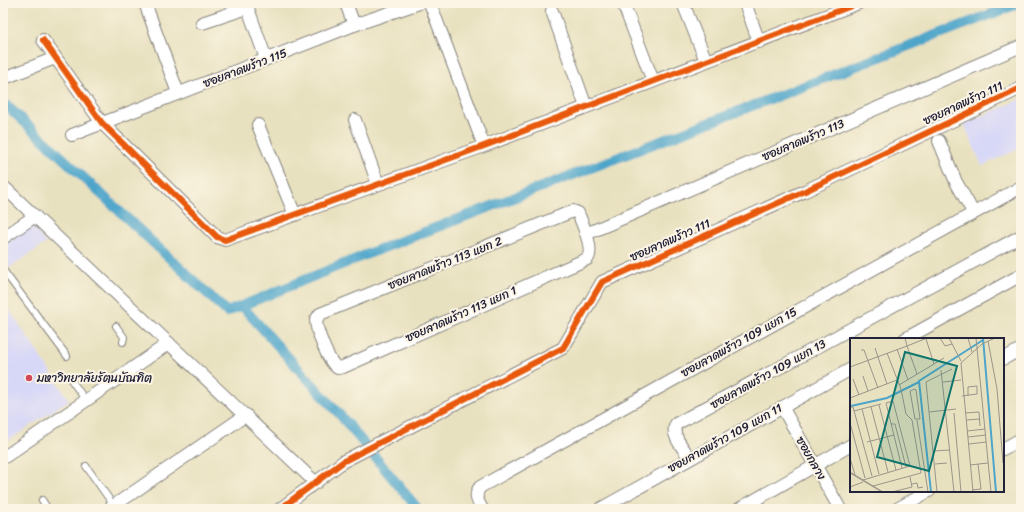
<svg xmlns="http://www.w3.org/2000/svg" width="1024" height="512" font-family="Sriracha,'Playpen Sans Thai',sans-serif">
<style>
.built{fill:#d7d7f8}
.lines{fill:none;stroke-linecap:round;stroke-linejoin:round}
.canal{stroke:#4ea5ca;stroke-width:10}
.service-casing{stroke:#85827d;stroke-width:8}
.minor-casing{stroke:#85827d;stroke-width:14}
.service{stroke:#fff;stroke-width:6}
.minor{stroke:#fff;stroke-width:12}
.cycleway-casing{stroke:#fcf5e5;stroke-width:8}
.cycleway{stroke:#e8590c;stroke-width:6}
.poi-dot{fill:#d1495b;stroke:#fcf5e5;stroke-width:1.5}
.labels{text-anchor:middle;stroke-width:4;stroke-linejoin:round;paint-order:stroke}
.street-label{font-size:12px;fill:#22223b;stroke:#fcf5e5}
.poi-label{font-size:12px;fill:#22223b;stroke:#fcf5e5;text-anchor:start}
.inset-river{fill:none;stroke:#4ea5ca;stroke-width:2}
.inset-road{fill:none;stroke:#99958a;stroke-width:1}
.view{fill:#0f766e;fill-opacity:0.15;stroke:#0f766e;stroke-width:2}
.inset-edge{fill:none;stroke:#22223b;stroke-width:2}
</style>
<rect width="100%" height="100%" fill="#fcf5e5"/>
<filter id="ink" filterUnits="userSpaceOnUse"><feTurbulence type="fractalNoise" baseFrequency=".025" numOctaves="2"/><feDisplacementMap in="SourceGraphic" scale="8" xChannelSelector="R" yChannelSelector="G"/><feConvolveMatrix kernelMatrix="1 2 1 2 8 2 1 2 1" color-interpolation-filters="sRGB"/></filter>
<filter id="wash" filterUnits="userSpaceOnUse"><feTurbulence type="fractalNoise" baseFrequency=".012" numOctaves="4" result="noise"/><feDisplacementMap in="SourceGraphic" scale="16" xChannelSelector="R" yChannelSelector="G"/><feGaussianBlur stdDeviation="0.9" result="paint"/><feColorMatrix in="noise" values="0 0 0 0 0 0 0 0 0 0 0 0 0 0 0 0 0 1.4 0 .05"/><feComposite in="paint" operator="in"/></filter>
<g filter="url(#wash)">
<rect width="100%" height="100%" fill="#e8e1bf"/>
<path class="built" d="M 1021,99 L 1021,148 L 982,166 L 964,124 Z
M 32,225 L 46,243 L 3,272 L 3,245 Z
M 3,300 L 69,400 L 3,444 Z"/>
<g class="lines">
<path class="canal" d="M 3,102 L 227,312 L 370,253 L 1020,3
M 242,306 L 341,416 L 418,509"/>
</g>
</g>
<g filter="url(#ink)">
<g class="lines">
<g class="service-casing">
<path id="service" d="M 3,270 L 67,356
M 116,326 L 124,337 L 123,342
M 72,381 L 86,401
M 86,466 L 114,506
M 42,500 L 48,509"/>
</g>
<g class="minor-casing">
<path id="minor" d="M 145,3 L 178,93
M 246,3 L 266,59
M 346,3 L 354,25
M 430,3 L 484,146
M 623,3 L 653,81
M 683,3 L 706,61
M 745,3 L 759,42
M 552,11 L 586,107
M 202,23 L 247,8
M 43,40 L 102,123 L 217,237 L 225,240 L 484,146 L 859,3
M 7,77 L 55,58
M 355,120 L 378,184
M 258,125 L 295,215
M 72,135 L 354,25 L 419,3
M 939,141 L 956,182 L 973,212
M 3,186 L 316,483
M 573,211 L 578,213 C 582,223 595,250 587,259 L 343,367 L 338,368 C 329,364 316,330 316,320 L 320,314 Z
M 586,234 L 1021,46
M 3,238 L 35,216
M 905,339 L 1021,275
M 1003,359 L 1021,349
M 782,407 L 840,509
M 1003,449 L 1021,439
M 3,458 L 169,343
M 690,458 C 684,449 670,435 676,424 L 1021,236
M 109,509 L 246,415
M 280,509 L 344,461 L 563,348 L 602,282 L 805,191 L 1021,88
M 482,509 C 477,500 474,495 480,487 L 1021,187
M 600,509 L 851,369
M 739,509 L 851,445
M 897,509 L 929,491"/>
</g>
<use href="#service" class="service"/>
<use href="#minor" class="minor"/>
<g class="cycleway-casing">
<path id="cycleway" d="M 43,40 L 102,123 L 217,237 L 225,240 L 484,146 L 859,3
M 280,509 L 344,461 L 563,348 L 602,282 L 805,191 L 1021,88"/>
</g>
<use href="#cycleway" class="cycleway"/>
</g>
</g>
<circle class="poi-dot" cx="29" cy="378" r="4"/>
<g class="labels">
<g class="street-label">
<text transform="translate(245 68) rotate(-21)" y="4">ซอยลาดพร้าว 115</text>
<text transform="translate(963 103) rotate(-25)" y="4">ซอยลาดพร้าว 111</text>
<text transform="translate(803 140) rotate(-23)" y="4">ซอยลาดพร้าว 113</text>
<text transform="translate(670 240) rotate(-24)" y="4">ซอยลาดพร้าว 111</text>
<text transform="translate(445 263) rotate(-22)" y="4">ซอยลาดพร้าว 113 แยก 2</text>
<text transform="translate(461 314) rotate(-24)" y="4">ซอยลาดพร้าว 113 แยก 1</text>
<text transform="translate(739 342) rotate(-29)" y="4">ซอยลาดพร้าว 109 แยก 15</text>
<text transform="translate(768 374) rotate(-29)" y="4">ซอยลาดพร้าว 109 แยก 13</text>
<text transform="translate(725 438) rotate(-29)" y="4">ซอยลาดพร้าว 109 แยก 11</text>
<text transform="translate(811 458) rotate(60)" y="4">ซอยกลาง</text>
</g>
<g class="poi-label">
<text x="37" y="382">มหาวิทยาลัยรัตนบัณฑิต</text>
</g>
</g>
<g transform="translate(850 338)">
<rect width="154" height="154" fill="#e8e1bf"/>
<path class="inset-river" d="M 133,0 L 146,154M 1,68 L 37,60 L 69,44M 81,154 L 69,43 L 133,2"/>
<path class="inset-road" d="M 90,0 L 95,8 L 102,6M 99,0 L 111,23M 118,0 L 122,14M 126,0 L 141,154M 76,1 L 84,26M 138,3 L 147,51 L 153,125M 25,10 L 37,46M 47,11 L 58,42M 11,12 L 14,12 L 28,50M 0,29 L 57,8 L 55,0M 91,32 L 104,154M 67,36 L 57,8 L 77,0M 13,38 L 18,53M 3,41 L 9,57M 93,44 L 111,42M 49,47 L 94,20M 65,51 L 66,52 L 70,81 L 65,81 L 60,53 ZM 112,58 L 127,56 L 127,48M 118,58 L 118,49 L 127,48M 0,60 L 47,42M 29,67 L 46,132M 0,69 L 3,69 L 22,138M 21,69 L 38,134M 12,71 L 29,136M 4,73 L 31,66M 79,74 L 106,71M 104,75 L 111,154M 115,75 L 129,74 L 130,88M 67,82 L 78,154M 116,82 L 130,81M 0,85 L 15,140M 41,86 L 45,86 L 56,129M 117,93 L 135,91M 118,99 L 136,97M 17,104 L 44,97M 119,106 L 136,104M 83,113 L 100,112M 0,120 L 5,137M 85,126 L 97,125M 120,127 L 138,125M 0,134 L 33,154M 0,135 L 32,154M 13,142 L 60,128 L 43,63 L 36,65 L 52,130M 62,146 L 67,145 L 68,150 L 73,149M 23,148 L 71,135 L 62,82 L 56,76 L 51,51 L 37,15M 0,149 L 13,144M 122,152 L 131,151 L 128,126M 42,154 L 62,149 L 60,139M 87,154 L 76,44 L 102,31M 123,154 L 111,25 L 132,6 L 145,0"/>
<path class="view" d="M 55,14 L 107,28 L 79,133 L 27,119 Z"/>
<rect width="154" height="154" class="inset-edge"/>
</g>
<rect width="1024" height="512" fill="none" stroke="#fcf5e5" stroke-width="16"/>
</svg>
